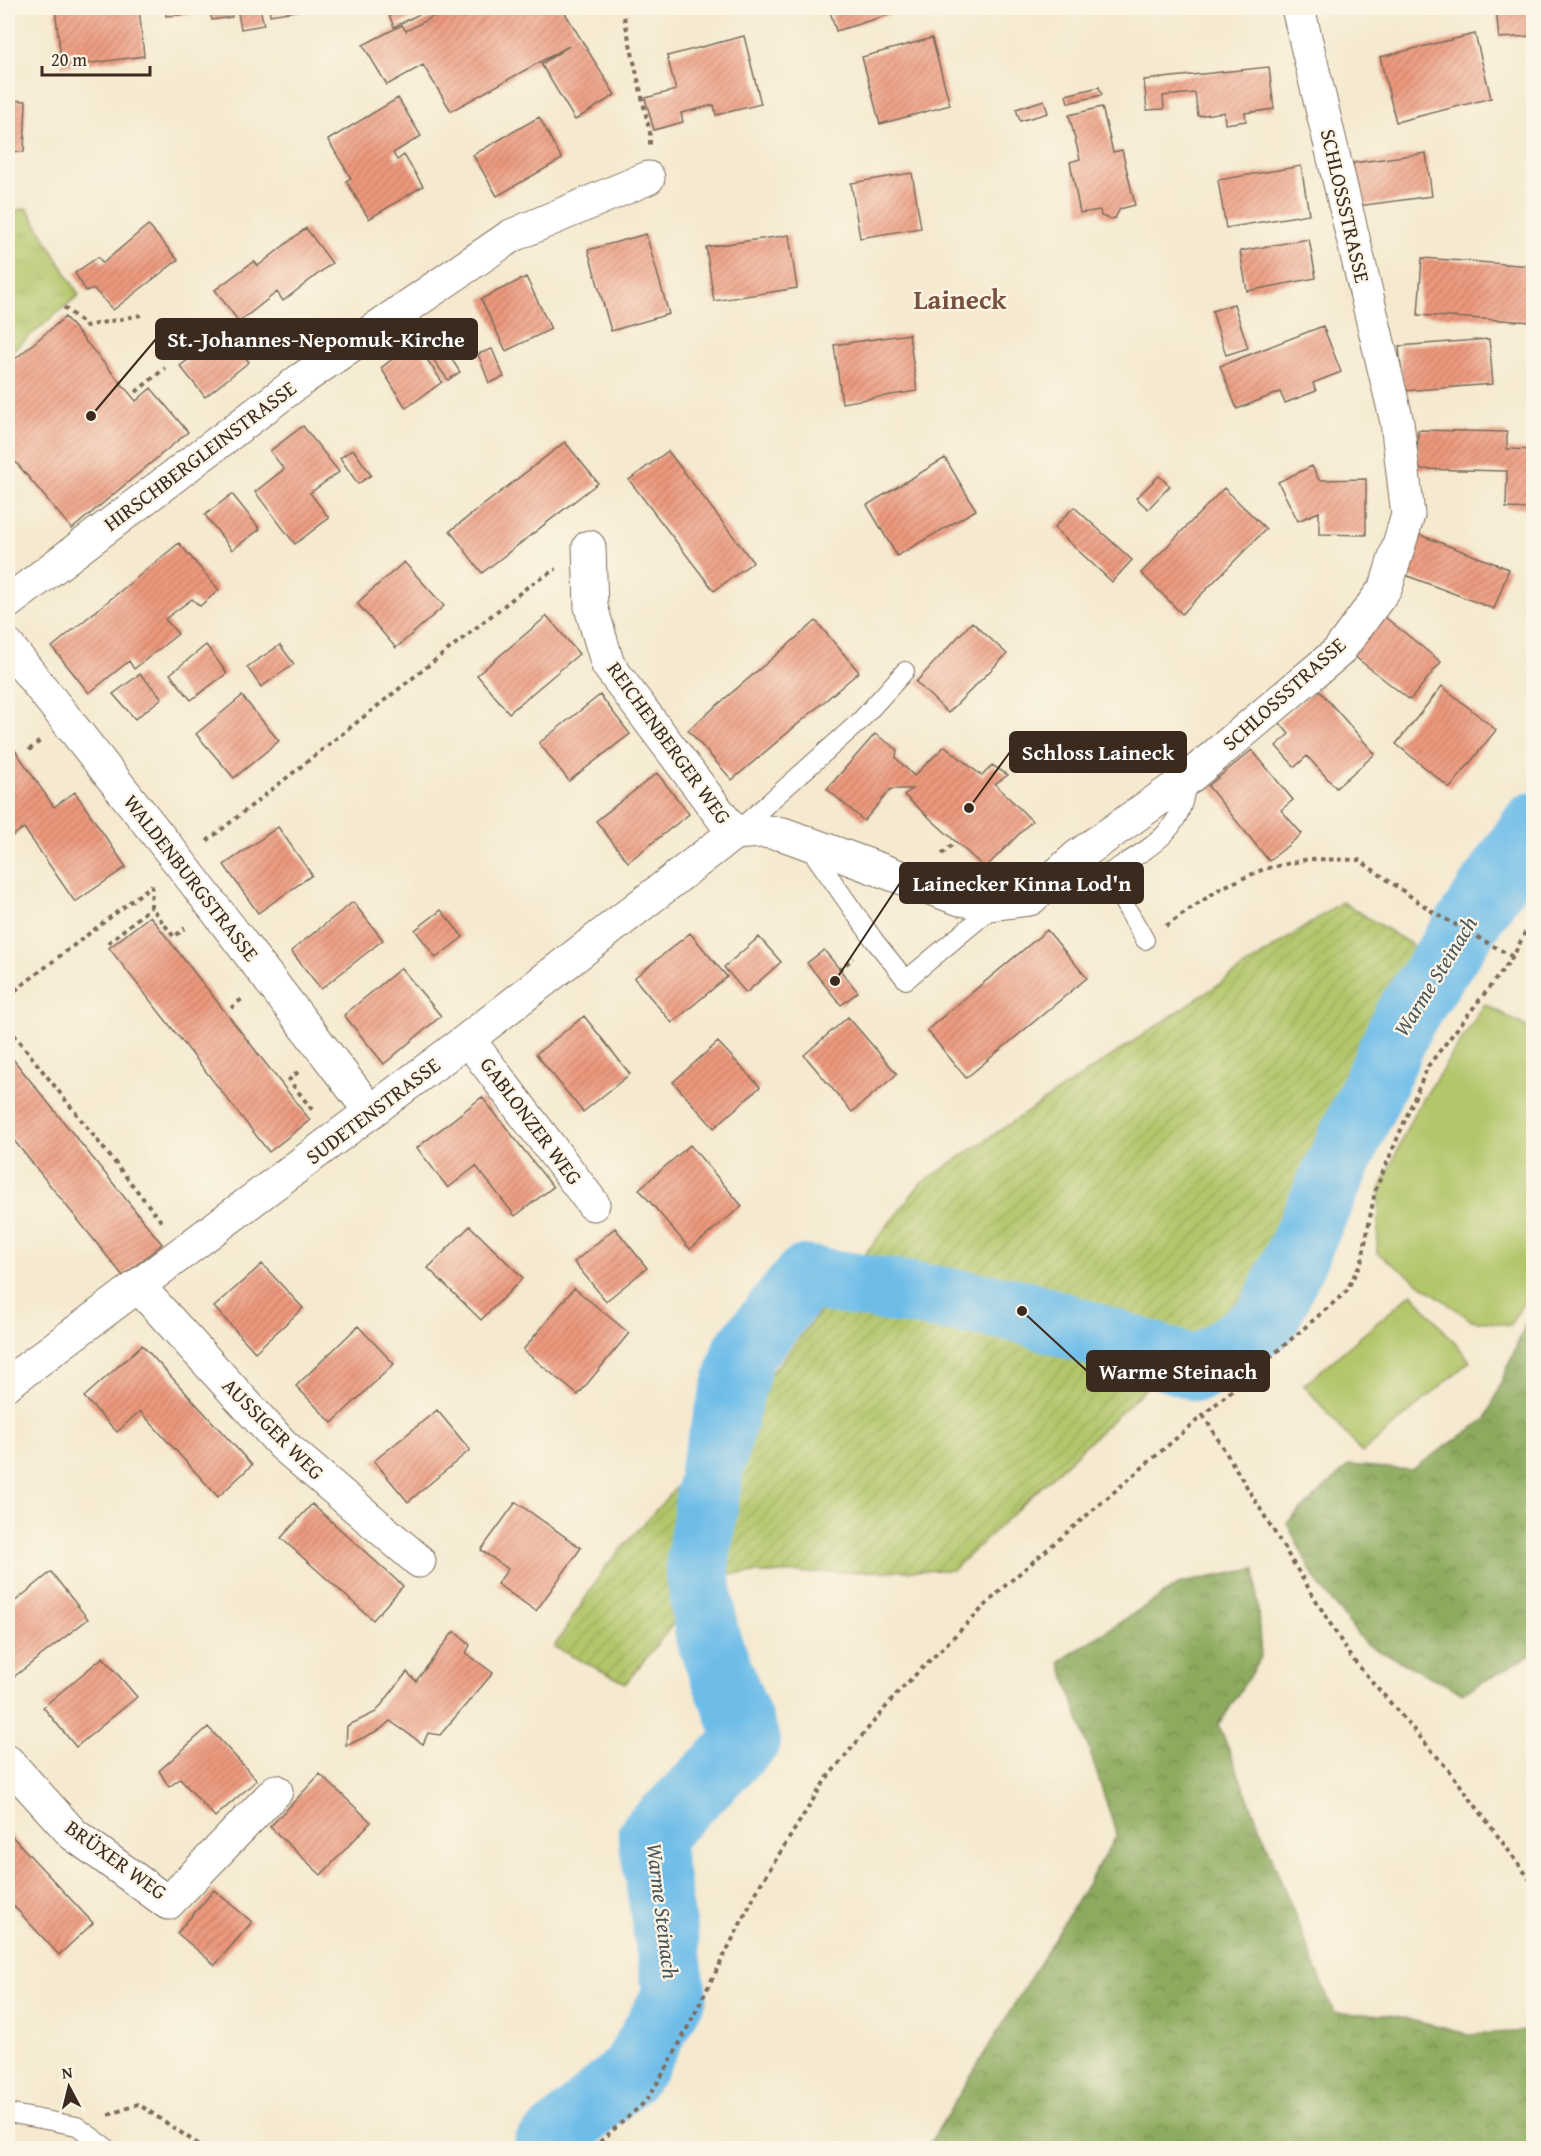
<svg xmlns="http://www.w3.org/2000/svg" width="1541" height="2156" font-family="'Gentium Book Plus',serif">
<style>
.grass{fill:url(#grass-tufts);stroke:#767844;stroke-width:1.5}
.forest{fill:url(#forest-crowns);stroke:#646a3e;stroke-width:1.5}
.park{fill:#b2c66a;stroke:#767844;stroke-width:1.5}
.garden{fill:url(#garden-furrows);stroke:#767844;stroke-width:1.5}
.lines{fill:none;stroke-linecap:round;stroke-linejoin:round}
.river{stroke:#6ebde9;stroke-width:64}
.building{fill:url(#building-hatch)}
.lane-casing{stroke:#7c6d5c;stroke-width:20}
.street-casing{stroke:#7c6d5c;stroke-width:35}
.path{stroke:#7c6d5c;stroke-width:4;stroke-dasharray:4.5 4.5;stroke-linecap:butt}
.lane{stroke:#fff;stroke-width:18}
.street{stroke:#fff;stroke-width:33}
.labels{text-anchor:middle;stroke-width:4.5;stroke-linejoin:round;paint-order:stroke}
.street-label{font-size:21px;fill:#3b2a1e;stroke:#fcf5e5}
.water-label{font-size:22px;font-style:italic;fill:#4a565b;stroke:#fcf5e5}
.district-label{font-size:27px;font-weight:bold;fill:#795140;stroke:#fcf5e5}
.leader{fill:none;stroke:#3b2a1e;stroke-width:2}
.callout-dot{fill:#3b2a1e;stroke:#fcf5e5;stroke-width:2}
.callout{fill:#3b2a1e;stroke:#3b2a1e;stroke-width:2}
.callout-label{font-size:22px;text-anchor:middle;font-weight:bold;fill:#fff}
</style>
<defs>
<pattern id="grass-tufts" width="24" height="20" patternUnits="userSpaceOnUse" patternTransform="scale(1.5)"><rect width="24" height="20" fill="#b2c66a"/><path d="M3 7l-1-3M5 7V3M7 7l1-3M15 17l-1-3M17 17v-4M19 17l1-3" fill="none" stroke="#9aaa5b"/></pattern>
<pattern id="forest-crowns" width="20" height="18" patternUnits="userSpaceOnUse" patternTransform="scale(1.5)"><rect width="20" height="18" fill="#8dab5e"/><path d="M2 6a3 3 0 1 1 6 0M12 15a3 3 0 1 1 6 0" fill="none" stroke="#748b4d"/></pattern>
<pattern id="garden-furrows" width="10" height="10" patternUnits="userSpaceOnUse" patternTransform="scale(1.5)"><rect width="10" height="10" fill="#b2c66a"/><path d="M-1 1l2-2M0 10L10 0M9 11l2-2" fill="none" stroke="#9aaa5b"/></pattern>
<pattern id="building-hatch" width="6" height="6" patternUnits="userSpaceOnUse" patternTransform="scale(1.5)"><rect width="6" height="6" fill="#ed9a7e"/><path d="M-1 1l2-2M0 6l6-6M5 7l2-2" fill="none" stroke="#c17e67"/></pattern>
</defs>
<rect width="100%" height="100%" fill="#fcf5e5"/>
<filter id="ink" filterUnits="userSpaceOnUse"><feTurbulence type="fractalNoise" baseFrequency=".0167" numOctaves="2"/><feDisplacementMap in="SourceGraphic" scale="12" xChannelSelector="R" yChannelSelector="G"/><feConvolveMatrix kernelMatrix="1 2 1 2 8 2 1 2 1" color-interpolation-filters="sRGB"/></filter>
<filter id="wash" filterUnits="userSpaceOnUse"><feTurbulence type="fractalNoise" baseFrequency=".008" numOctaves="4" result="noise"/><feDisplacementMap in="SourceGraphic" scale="24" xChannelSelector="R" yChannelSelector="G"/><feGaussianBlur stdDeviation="1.35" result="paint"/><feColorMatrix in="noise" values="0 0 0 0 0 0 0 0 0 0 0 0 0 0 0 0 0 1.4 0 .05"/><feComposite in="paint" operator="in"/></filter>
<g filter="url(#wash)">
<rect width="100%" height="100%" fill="#f5e9cf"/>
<path class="grass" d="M 27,208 L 79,295 L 8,354 L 8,213 Z"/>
<path class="forest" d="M 1533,1306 L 1533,1654 L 1463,1693 L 1365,1644 L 1315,1579 L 1287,1523 L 1349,1465 L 1411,1470 L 1486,1419 Z
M 1255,1569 L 1261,1657 L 1219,1725 L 1334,2013 L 1389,2015 L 1468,2034 L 1533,2031 L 1533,2148 L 927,2148 L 1117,1835 L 1060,1661 L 1181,1583 Z"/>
<path class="park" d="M 1485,1004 L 1533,1031 L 1533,1287 L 1510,1325 L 1471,1320 L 1377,1253 L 1380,1190 L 1414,1113 Z
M 1412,1293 L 1470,1361 L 1362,1453 L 1304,1385 Z"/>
<path class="garden" d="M 1342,902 L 1414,946 L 1248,1292 L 953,1570 L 713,1574 L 626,1683 L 554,1647 L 606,1566 L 722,1436 L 920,1184 Z"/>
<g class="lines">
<path class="river" d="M 545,2148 L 632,2071 L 675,1995 L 650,1836 L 748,1740 L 707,1636 L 697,1568 L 711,1472 L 743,1354 L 805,1277 L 1022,1311 L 1198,1369 L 1267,1320 L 1405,1017 L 1534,824"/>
</g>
<g id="blocks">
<path class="building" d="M 55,8 L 139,8 L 144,56 L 62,67 Z
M 166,8 L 231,8 L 232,17 L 212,20 L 210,13 L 166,16 Z
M 237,8 L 260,8 L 264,25 L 241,29 Z
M 269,8 L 308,8 L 308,9 L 270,15 Z
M 361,8 L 377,8 L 362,12 Z
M 391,8 L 431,8 L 394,27 L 387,10 Z
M 449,8 L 562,8 L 615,95 L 575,120 L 541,64 L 569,46 L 451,111 L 423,65 L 387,85 L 363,45 L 402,25 L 406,31 Z
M 829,8 L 911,8 L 836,31 Z
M 1496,8 L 1534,8 L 1534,36 L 1499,38 Z
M 1475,34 L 1491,98 L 1396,122 L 1380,57 Z
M 744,36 L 761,104 L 716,115 L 714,105 L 681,113 L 683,122 L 654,130 L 645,98 L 676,90 L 667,56 Z
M 932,38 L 950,105 L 880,124 L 862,57 Z
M 1269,67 L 1274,109 L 1245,113 L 1246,121 L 1225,124 L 1224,112 L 1198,116 L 1195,93 L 1163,96 L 1164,109 L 1147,110 L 1144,80 Z
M 1099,87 L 1102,95 L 1068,103 L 1066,95 Z
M 398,98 L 421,136 L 393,153 L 397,160 L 404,155 L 423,186 L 369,219 L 346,181 L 351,178 L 328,140 Z
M 8,100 L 26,101 L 24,152 L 8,151 Z
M 1044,100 L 1048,113 L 1020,121 L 1016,109 Z
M 1102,107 L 1113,152 L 1122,150 L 1135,205 L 1120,209 L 1115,218 L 1111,219 L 1101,216 L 1100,210 L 1080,213 L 1070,162 L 1080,159 L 1069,115 Z
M 539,117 L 562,159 L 497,196 L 473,155 Z
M 1426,153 L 1432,196 L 1358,206 L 1353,163 Z
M 1301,166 L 1309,214 L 1226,228 L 1218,180 Z
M 912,173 L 921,228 L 860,238 L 851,183 Z
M 148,225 L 178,260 L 113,310 L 94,289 L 86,291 L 75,273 L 98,257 L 103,263 Z
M 306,228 L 332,263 L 283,301 L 277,292 L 239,322 L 215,290 L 254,261 L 258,266 Z
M 646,234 L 669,314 L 611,331 L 588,250 Z
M 789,235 L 797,288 L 714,301 L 706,247 Z
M 1309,239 L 1316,278 L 1247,291 L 1240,251 Z
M 1422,258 L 1534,266 L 1534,322 L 1418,315 Z
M 526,277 L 551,329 L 506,351 L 481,299 Z
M 1234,304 L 1248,348 L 1226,355 L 1212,311 Z
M 65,317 L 136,401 L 151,388 L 188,432 L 72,529 L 8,453 L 8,365 Z
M 1323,326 L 1341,372 L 1313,383 L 1316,391 L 1285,403 L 1280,392 L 1237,409 L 1220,366 Z
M 225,332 L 249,362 L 205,397 L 180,366 Z
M 909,334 L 917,391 L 842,403 L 834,345 Z
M 1489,339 L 1493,384 L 1403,391 L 1399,346 Z
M 415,341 L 442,382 L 406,408 L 381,368 Z
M 443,346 L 460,372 L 448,380 L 430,355 Z
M 492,349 L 504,377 L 489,383 L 478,354 Z
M 303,426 L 339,472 L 310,493 L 329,518 L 295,544 L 255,492 L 284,469 L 270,451 Z
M 1418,430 L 1507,432 L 1507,449 L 1534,450 L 1534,509 L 1506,508 L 1507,471 L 1417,469 Z
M 565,442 L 598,483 L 482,573 L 450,531 Z
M 353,449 L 371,475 L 358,484 L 340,458 Z
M 668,451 L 753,562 L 714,591 L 629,480 Z
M 945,458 L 976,510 L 897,556 L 867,505 Z
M 1312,466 L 1319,480 L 1366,479 L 1366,535 L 1319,534 L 1319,512 L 1298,521 L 1278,482 Z
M 1159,476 L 1170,486 L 1148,509 L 1136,498 Z
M 1224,488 L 1266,529 L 1182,614 L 1141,573 Z
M 232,494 L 260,529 L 232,550 L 205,515 Z
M 1074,507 L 1132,560 L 1112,582 L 1054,528 Z
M 1415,533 L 1509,569 L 1494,609 L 1400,573 Z
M 179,543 L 219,590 L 200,606 L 192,599 L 165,619 L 178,634 L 134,669 L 129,661 L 89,693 L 52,647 Z
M 404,562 L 444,606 L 396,648 L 357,603 Z
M 1380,613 L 1441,662 L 1410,700 L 1349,652 Z
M 547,616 L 579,654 L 509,713 L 477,675 Z
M 816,621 L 859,672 L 732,780 L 688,730 Z
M 972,622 L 1007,654 L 948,713 L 916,682 Z
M 206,645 L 227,673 L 191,700 L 170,674 Z
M 280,645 L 294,664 L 261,687 L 247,667 Z
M 140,674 L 162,698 L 135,719 L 113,694 Z
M 1442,686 L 1496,730 L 1450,788 L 1396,744 Z
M 1317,688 L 1375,754 L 1336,788 L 1307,756 L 1295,767 L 1276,746 L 1289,734 L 1279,722 Z
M 600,695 L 630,734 L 569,781 L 539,743 Z
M 242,696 L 279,741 L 234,778 L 196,734 Z
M 875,734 L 897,749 L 896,758 L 914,776 L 945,746 L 982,776 L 992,765 L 1008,775 L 995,784 L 1032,821 L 985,868 L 904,795 L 912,789 L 891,789 L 864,821 L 827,789 Z
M 8,740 L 54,807 L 75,792 L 126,867 L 75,902 L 24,828 L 8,839 Z
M 1252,750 L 1293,800 L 1281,810 L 1302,834 L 1269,861 L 1208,786 Z
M 657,773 L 689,814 L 628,862 L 596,821 Z
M 278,827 L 312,875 L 258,913 L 224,865 Z
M 353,902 L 383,940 L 321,989 L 291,951 Z
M 441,910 L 463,937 L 436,958 L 415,930 Z
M 150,916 L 310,1120 L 269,1152 L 109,948 Z
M 1047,930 L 1087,978 L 966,1078 L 927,1030 Z
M 690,933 L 727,977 L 672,1023 L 634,978 Z
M 759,937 L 781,962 L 746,993 L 724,967 Z
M 824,950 L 858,992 L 841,1005 L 807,963 Z
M 401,968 L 441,1016 L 384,1064 L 344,1015 Z
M 584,1016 L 630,1074 L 583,1112 L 536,1054 Z
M 848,1017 L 897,1074 L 852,1112 L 804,1055 Z
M 718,1042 L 760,1087 L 714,1128 L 673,1082 Z
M 8,1053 L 162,1244 L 123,1276 L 8,1133 Z
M 482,1097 L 553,1187 L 515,1216 L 476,1166 L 448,1188 L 417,1148 Z
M 690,1145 L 742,1206 L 690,1249 L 639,1189 Z
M 470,1226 L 523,1278 L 481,1320 L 428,1268 Z
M 615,1228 L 647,1268 L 606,1301 L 574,1262 Z
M 262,1264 L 303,1308 L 255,1352 L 214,1307 Z
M 574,1288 L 629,1333 L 578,1395 L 523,1350 Z
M 358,1326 L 394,1364 L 332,1423 L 296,1386 Z
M 142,1345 L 252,1465 L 218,1497 L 140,1411 L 117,1432 L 84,1397 Z
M 437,1410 L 470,1450 L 408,1502 L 374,1461 Z
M 516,1502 L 581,1548 L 536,1611 L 497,1584 L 508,1569 L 481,1550 Z
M 312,1504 L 403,1586 L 373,1620 L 281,1538 Z
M 51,1572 L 88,1619 L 11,1679 L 8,1675 L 8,1607 Z
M 454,1631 L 470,1645 L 466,1653 L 493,1673 L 440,1735 L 428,1733 L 423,1744 L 390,1721 L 381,1729 L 346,1746 L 347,1726 L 376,1712 L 407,1672 L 416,1681 Z
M 103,1657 L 137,1697 L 76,1747 L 43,1707 Z
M 208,1727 L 257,1780 L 215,1817 L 180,1779 L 169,1787 L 159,1771 Z
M 320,1774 L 371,1822 L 321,1875 L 270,1827 Z
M 8,1832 L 93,1923 L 59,1955 L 8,1900 Z
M 214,1890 L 252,1922 L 215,1965 L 177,1933 Z"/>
</g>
</g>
<g filter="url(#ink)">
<use href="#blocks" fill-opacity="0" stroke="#7c6d5c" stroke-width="1.5"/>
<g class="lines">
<g class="lane-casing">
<path id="lane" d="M 738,830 L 860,721 L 905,671
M 808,846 L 874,940 L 906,980 L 997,904
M 1145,940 L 1107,874 C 1147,849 1185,833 1186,780
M 8,2113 L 77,2126 L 107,2148"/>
</g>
<g class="street-casing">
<path id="street" d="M 589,547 L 591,607 L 608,665 L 734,833
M 8,602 L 302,379 L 511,236 L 648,178
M 8,646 L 180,863 L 371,1112
M 734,833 L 761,831 L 783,834 L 960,899 L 990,904 L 1030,899 L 1078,856 L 1186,780 L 1338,652 L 1386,587 L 1408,515 L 1397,422 L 1298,8
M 468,1039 L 593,1204
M 138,1286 L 283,1445 L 419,1561
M 8,1383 L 468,1039 L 734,833
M 8,1762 L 73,1834 L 168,1903 L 276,1791"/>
</g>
<path class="path" d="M 622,8 L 650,133 L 650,145
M 64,307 L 86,326 L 141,315
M 136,392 L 165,368
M 29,750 L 40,741
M 207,841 L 530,585 L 556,569
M 942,854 L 956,841
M 152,885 L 151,907 L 174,937 L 185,928
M 1166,926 L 1221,888 L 1264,869 L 1309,859 L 1359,860 L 1433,912 L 1513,957
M 108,943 L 151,907
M 839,970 L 853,958
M 8,996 L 152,885
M 231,1008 L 242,999
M 8,1027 L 164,1225
M 298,1072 L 289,1080 L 314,1112
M 1203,1415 L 1350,1656 L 1452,1774 L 1534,1885
M 109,2115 L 138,2104 L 204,2148
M 593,2148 L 646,2101 L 669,2064 L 760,1885 L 826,1779 L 900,1690 L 1006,1585 L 1346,1292 L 1362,1260 L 1375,1191 L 1428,1066 L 1513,957 L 1534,914"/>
<use href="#lane" class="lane"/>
<use href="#street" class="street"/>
</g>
</g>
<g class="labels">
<g class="street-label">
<text transform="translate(1345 206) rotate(77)" y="7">SCHLOSSSTRASSE</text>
<text transform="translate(200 456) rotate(-37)" y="7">HIRSCHBERGLEINSTRASSE</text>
<text transform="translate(1284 694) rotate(-42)" y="7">SCHLOSSSTRASSE</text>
<text transform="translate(669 743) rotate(54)" y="7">REICHENBERGER WEG</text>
<text transform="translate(191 878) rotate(52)" y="7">WALDENBURGSTRASSE</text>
<text transform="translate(373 1111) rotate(-37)" y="7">SUDETENSTRASSE</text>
<text transform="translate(531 1121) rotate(53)" y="7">GABLONZER WEG</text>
<text transform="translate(273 1429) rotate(45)" y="7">AUSSIGER WEG</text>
<text transform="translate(116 1860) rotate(36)" y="7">BRÜXER WEG</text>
</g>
<g class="water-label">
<text transform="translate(1435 976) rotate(-58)" y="8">Warme Steinach</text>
<text transform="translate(663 1911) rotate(83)" y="8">Warme Steinach</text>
</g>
<g class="district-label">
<text x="960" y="309">Laineck</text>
</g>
</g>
<path class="leader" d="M91 416L156 339M969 808L1010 752M835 981L900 883M1022 1311L1087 1371"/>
<g class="callout-dot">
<circle cx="91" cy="416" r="6"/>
<circle cx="969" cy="808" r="6"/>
<circle cx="835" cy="981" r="6"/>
<circle cx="1022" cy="1311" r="6"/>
</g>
<g class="callout">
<rect x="156" y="319" width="321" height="40" rx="6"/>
<rect x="1010" y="732" width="176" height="40" rx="6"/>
<rect x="900" y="863" width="243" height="40" rx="6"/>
<rect x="1087" y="1351" width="182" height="40" rx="6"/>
</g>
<g class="callout-label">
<text x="316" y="347">St.-Johannes-Nepomuk-Kirche</text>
<text x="1098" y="760">Schloss Laineck</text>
<text x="1022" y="891">Lainecker Kinna Lod'n</text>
<text x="1178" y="1379">Warme Steinach</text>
</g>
<rect width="1541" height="2156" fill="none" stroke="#fcf5e5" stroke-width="30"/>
<g transform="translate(69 2087) rotate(353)" stroke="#fcf5e5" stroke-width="4.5" paint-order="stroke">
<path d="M0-4.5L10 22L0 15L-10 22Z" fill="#3b2a1e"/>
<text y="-9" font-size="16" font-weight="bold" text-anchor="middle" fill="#3b2a1e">N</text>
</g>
<path d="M42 66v9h108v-9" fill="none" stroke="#3b2a1e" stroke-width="3"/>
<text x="51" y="66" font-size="18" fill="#3b2a1e" stroke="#fcf5e5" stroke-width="4.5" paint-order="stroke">20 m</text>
</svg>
